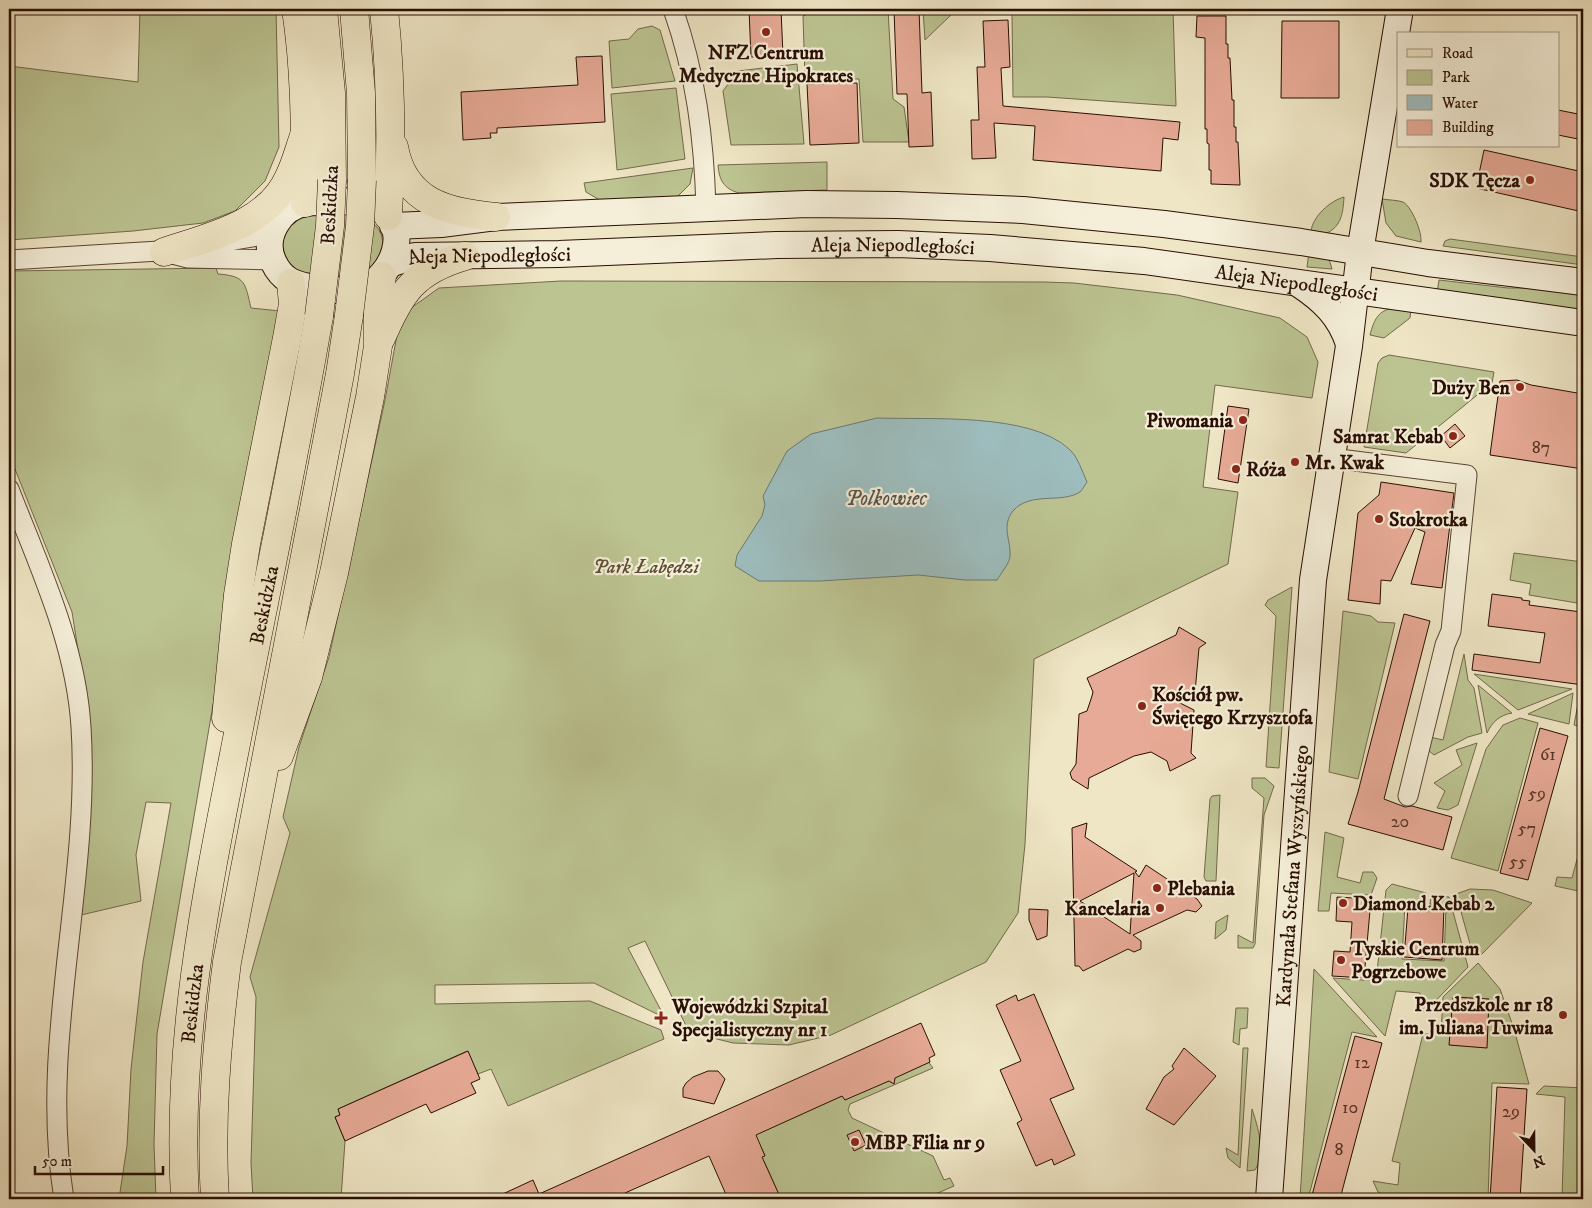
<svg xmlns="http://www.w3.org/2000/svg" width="1592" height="1208" font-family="'IM FELL DW Pica',serif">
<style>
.green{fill:#bcc492;stroke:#72694a}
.water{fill:#9dbdbe;stroke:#6f7773}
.building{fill:#e7aa96;stroke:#290e02;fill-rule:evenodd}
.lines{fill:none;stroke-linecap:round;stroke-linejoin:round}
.street-casing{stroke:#5a4433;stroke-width:21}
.secondary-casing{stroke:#290e02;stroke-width:28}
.primary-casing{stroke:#290e02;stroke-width:29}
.street{stroke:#f5efd9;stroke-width:19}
.secondary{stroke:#f5efd9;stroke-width:26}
.primary{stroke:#efe6c5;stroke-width:28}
.primary-bridge-casing{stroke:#290e02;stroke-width:29;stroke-linecap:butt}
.primary-bridge{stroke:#efe6c5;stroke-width:28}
.poi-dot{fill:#8f2418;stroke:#f5efd9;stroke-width:2}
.labels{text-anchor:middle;stroke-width:4.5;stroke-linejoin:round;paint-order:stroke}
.number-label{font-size:18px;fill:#583527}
.poi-label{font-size:20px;font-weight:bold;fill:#290e02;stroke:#f5efd9;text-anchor:start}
.street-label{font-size:20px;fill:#290e02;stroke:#f5efd9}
.park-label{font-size:20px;font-style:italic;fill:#5c4e34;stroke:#f5efd9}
.water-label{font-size:21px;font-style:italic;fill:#57544d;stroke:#f5efd9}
</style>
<rect width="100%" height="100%" fill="#efe6c5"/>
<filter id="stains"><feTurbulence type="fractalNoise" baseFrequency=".004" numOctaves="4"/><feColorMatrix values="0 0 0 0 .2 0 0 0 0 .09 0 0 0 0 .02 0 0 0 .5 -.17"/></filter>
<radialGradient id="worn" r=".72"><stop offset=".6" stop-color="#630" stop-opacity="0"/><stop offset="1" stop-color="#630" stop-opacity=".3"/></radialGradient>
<path class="green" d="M 140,9 L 276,9 L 279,147 L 265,181 L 235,211 L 203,223 L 133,231 L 9,240 L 9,66 L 138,82 Z
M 819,9 L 888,9 L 893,99 L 904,107 L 909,142 L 863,142 L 859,79 L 805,79 L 803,16 Z
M 923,9 L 951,9 L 952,14 L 925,40 Z
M 1015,9 L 1173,9 L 1176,106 L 1047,97 L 1013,97 L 1012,13 Z
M 652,26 L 660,30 L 675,81 L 612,88 L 609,41 L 629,39 L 638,29 Z
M 797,64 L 804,144 L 731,145 L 723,91 L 738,71 Z
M 676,88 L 685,159 L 617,170 L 611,94 Z
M 827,162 L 827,190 L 739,193 C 724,189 719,180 718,165 Z
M 693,168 L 690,184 L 676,198 L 603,202 L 586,192 L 584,183 Z
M 1344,197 C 1343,214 1341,230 1321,235 L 1311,231 C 1313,216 1330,201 1344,197 Z
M 1382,199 C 1388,200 1397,200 1403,202 C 1412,207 1422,232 1421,242 L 1396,236 L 1386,223 Z
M 311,214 C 337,214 384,209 383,247 C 382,260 373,268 363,273 C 355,277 346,276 337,276 C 323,276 304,279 293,269 C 278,256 280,234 293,221 C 297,218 306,216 311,214 Z
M 1450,239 L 1583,257 L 1583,265 L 1443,246 L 1445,241 Z
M 1309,252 L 1329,259 L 1332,269 L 1307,267 Z
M 216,268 L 218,274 C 246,276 245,283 251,308 L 280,311 L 157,1034 L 154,1144 L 156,1199 L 119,1199 L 127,1146 L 131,1069 L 143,962 L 171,803 L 146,802 L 136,855 L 141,901 L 81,915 L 86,701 L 72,612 L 9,454 L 9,271 Z
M 1439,280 L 1508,288 L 1568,288 L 1583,290 L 1583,317 L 1437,293 Z
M 561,281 L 1044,282 L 1074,283 L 1177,295 L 1280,318 L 1307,337 L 1318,362 L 1312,398 L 1215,385 L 1203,487 L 1238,492 L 1228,564 L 1034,659 L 1025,844 L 1018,913 L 986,962 L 831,1035 L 789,1045 L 733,1043 L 689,1032 L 645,941 L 628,948 L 665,1018 L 594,983 L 435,985 L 435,1004 L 590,1001 L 661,1030 L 664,1039 L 508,1106 L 491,1069 L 478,1074 L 467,1051 L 338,1109 L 340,1115 L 335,1117 L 345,1141 L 341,1199 L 253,1199 L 251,1163 L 256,997 L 250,977 L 290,833 L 283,817 L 299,747 L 329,657 L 385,400 L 397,335 L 411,308 L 439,288 Z
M 1394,308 L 1411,309 L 1410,318 L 1384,338 L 1370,335 C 1374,320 1378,310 1394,308 Z
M 1389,355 L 1494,372 L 1492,383 L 1406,453 L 1364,447 L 1378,363 L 1382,358 Z
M 1514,553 L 1583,562 L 1583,604 L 1529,595 L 1531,584 L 1510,580 Z
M 1292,587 L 1279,768 L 1266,767 L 1276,616 L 1265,605 L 1268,600 Z
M 1343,611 L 1371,616 L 1378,622 L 1395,623 L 1358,779 L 1329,772 Z
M 1464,654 L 1468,680 L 1474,688 L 1482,733 L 1468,737 L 1434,755 L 1428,750 L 1430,737 L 1443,740 Z
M 1474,674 L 1572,689 L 1518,710 Z
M 1478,685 L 1512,713 C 1500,715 1492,722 1487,733 Z
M 1573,693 L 1569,724 L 1528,714 Z
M 1580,693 L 1583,693 L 1583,727 L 1574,725 Z
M 1520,718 L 1538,723 L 1498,871 L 1451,858 L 1486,749 L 1503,725 Z
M 1477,743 L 1458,805 L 1448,810 L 1437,808 L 1445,791 L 1434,783 L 1462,765 L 1456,750 Z
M 1252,778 L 1265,778 L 1274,786 L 1264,815 L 1255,944 L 1253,948 L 1238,948 L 1238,935 L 1253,943 L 1264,798 L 1252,788 Z
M 1220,795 L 1216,881 L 1206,881 L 1204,877 L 1210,799 L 1212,796 Z
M 1325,832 L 1344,838 L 1337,877 L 1360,883 L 1363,872 L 1373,872 L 1377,878 L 1371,895 L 1331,893 L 1329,911 L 1318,911 Z
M 1583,837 L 1583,892 L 1555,886 L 1557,877 L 1572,878 Z
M 1392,884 L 1426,893 L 1424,904 L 1405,904 L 1402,959 L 1444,961 L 1446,906 L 1430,904 L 1431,895 L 1449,897 L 1468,967 L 1425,1012 L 1422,1011 L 1420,993 L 1396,991 L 1385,1036 L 1333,978 L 1376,981 L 1386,890 Z
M 1470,889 L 1493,890 L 1532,903 L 1479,957 L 1472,951 L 1456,894 Z
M 1228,915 L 1226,930 L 1215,939 L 1216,922 Z
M 1478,963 L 1500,989 L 1514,1029 L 1529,1084 L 1492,1083 L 1488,1199 L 1390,1199 L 1378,1192 L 1373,1181 L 1398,1185 L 1400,1163 L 1392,1161 L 1423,1034 L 1441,1034 L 1443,997 Z
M 1314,969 L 1377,1037 L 1352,1032 L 1308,1199 L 1300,1199 Z
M 1236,1008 L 1248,1008 L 1247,1028 L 1240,1029 L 1239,1045 L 1233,1042 Z
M 1243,1048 L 1248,1048 L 1240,1168 L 1228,1158 L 1226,1148 L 1238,1155 Z
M 924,1056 L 933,1068 L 850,1104 L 848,1110 L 852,1118 L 933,1156 L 944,1180 L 950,1178 L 954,1186 L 924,1199 L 781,1199 L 764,1161 L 755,1160 L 765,1155 L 759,1143 L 753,1136 L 842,1096 L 845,1100 Z
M 1544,1086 L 1583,1088 L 1583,1199 L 1562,1199 L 1565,1097 L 1536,1094 Z
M 1252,1109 C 1258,1127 1266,1153 1255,1170 L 1247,1171 Z"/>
<path class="water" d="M 877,418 C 929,420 1029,412 1069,449 C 1078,457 1082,471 1087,482 C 1085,485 1082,490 1080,492 C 1062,504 1030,491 1013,511 C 1001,526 1011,540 1010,556 C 1010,563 1001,573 997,580 L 965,580 L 918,575 L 820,581 L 759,581 L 735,566 L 737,555 L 762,516 L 765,505 L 763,496 L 787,451 L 811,434 Z"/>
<path class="building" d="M 749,9 L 781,9 L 783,56 L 751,57 Z
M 894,9 L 919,9 L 922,93 L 931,92 L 933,146 L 909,147 L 907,94 L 897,94 Z
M 1197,16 L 1226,16 L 1226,44 L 1228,44 L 1228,58 L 1230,58 L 1232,100 L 1234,100 L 1234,127 L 1236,127 L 1236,142 L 1238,142 L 1240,185 L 1211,184 L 1211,170 L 1209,170 L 1209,144 L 1207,143 L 1207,129 L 1205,129 L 1205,38 L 1196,37 Z
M 1008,20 L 1010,67 L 1001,68 L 1003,106 L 1180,122 L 1178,140 L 1163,138 L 1161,171 L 1033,160 L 1035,126 L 994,123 L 996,158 L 972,159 L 971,120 L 979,120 L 977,67 L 985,67 L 983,21 Z
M 1282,21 L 1339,21 L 1339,98 L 1281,98 Z
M 602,56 L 605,122 L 497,128 L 497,133 L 490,133 L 491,138 L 463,140 L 461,92 L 578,85 L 576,57 Z
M 857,83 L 859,143 L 810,145 L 807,84 Z
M 1558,110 L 1583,115 L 1583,140 L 1558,135 Z
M 1484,150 L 1583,172 L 1583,212 L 1476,188 Z
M 1517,380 L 1531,385 L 1583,394 L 1583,469 L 1490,455 L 1500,381 Z
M 1228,406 L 1249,409 L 1238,483 L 1218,479 Z
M 1455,424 L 1465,436 L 1450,448 L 1441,436 Z
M 1381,482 L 1454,493 L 1442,588 L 1411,584 L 1425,532 L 1415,528 L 1391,581 L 1381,580 L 1380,604 L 1348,600 L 1358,513 L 1379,495 Z
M 1492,594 L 1522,598 L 1522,600 L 1530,601 L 1529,605 L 1581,612 L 1579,627 L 1583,627 L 1583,685 L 1472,670 L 1474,654 L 1540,663 L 1545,633 L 1488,626 Z
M 1404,614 L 1430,621 L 1384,799 L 1405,807 L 1412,806 L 1452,817 L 1443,850 L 1348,824 L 1358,792 Z
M 1179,627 L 1206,643 L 1199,648 L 1195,692 L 1174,700 L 1194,710 L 1191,753 L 1196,758 L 1170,771 L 1167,761 L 1151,752 L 1134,756 L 1089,778 L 1088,789 L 1072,779 L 1070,773 L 1076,764 L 1079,714 L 1087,711 L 1092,696 L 1093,692 L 1087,678 L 1176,635 Z
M 1540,728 L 1568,736 L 1528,880 L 1500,873 Z
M 1087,823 L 1085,837 L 1137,871 L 1135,872 L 1139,877 L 1146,865 L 1197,899 L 1202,906 L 1196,912 L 1187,910 L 1133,935 L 1141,941 L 1141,949 L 1134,952 L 1128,949 L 1083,971 L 1079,966 L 1075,966 L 1072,828 ZM 1134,873 L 1130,934 L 1080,901 Z
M 1337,897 L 1371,899 L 1364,978 L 1332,976 L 1334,951 L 1350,952 L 1352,922 L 1336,921 Z
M 1429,906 L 1444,907 L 1442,960 L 1404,957 L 1408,908 L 1429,910 Z
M 1029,909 L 1048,910 L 1047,936 L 1037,940 L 1029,920 Z
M 1034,994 L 1074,1089 L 1050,1099 L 1075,1155 L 1054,1165 L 1052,1159 L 1036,1166 L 1017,1123 L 1022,1120 L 1000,1070 L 1021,1061 L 996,1005 L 1016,995 L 1018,1001 Z
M 1453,997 L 1489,999 L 1487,1048 L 1449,1045 Z
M 921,1023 L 935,1055 L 929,1058 L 930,1062 L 895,1078 L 894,1084 L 889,1081 L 845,1100 L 842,1096 L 756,1135 L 765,1156 L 762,1157 L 781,1199 L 728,1199 L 709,1156 L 625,1193 L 628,1199 L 492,1199 L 533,1180 L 539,1194 Z
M 1355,1036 L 1382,1043 L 1358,1131 L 1340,1199 L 1311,1199 Z
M 1184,1048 L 1216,1076 L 1174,1125 L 1146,1109 L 1164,1077 L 1174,1069 L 1172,1066 Z
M 468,1051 L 480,1079 L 471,1083 L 476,1093 L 431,1113 L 426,1104 L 345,1141 L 335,1117 L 340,1115 L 338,1109 Z
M 708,1071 L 718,1071 L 725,1079 L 714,1104 L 683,1097 L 683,1088 L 686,1083 L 693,1077 Z
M 1497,1087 L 1527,1089 L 1520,1199 L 1490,1199 Z
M 859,1130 L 866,1145 L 854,1151 L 847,1135 Z"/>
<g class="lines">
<g class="street-casing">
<path id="street" d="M 673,9 C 696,74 704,139 706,208
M 217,243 L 270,234
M 165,252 L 188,258 L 272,260
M 9,260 L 176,250
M 1331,458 L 1467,475 L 1451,631 L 1445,645 L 1408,796
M 9,489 C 39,566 76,644 81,727 C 91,885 38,1042 64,1199"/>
</g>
<g class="secondary-casing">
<g id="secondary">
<path d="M 352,201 C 361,202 370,203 378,207 C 413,227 393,279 361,288 C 346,293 330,289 315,288 C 295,285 282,281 273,261 C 262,237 280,207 306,203 C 321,201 337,202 352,201 Z"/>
<path d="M 393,226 L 441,224 L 496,217 L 807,204 L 897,205 L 1023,210 L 1164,224 L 1301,242 L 1428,263 L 1583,282"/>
<path id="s1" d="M 392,263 L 415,256 L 559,254 L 777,245 L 898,244 L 990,248 L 1144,261 L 1583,323"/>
<path d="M 1299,284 C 1323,300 1340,316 1349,344"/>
<path id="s2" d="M 1269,1199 L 1313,580 L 1349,346 L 1360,252 L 1400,9"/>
</g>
</g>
<g class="primary-casing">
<g id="primary">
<path d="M 296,9 C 306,74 305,138 305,203"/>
<path d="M 323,9 L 331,93 L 332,180"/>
<path d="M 354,9 L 361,93 L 362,180"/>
<path d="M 384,9 C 391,78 392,147 388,216"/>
<path d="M 394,147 C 404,204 449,212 496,217"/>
<path d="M 164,252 C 208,237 268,225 289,177 C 296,163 300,146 306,130"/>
<path d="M 381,338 C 402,291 414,271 465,256"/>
<path d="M 226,718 L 238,595 L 246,544 L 287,338 L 293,304 L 291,283"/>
<path d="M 279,756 L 308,677 L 334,573 L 370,397 L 378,346 L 378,299 L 382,276"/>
<path id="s3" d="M 185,1199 C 176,1044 205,900 235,749 C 263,605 294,461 319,316"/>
<path d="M 215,1199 C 210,1120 217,1041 227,962 L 340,374 L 349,315"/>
</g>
</g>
<use href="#street" class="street"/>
<use href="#secondary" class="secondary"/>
<use href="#primary" class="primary"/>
<g class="primary-bridge-casing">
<path id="primary-bridge" d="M 349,315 L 360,226 L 362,180
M 319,316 L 330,226 L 332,180"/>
</g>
<use href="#primary-bridge" class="primary-bridge"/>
</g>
<g class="poi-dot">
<circle cx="766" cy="32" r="5"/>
<circle cx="1530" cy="180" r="5"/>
<circle cx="1520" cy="387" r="5"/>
<circle cx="1243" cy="420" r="5"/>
<circle cx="1453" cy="436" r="5"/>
<circle cx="1295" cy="462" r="5"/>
<circle cx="1236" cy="469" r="5"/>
<circle cx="1379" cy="519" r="5"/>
<circle cx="1142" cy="706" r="5"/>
<circle cx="1157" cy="888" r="5"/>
<circle cx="1343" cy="903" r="5"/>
<circle cx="1160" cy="908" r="5"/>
<circle cx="1341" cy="960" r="5"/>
<circle cx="1563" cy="1015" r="5"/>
<path d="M658.5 1010.5h5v5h5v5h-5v5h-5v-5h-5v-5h5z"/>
<circle cx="855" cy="1142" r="5"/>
</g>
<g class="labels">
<g class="number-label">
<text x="1541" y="453">87</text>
<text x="1548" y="760">61</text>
<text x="1537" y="799">59</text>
<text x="1400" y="827">20</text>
<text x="1527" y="834">57</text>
<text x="1518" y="867">55</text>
<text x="1362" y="1068">12</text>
<text x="1350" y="1113">10</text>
<text x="1511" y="1117">29</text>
<text x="1339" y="1155">8</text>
</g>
<g class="poi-label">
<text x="766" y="59" text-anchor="middle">NFZ Centrum<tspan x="766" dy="23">Medyczne Hipokrates</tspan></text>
<text x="1520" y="187" text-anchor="end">SDK Tęcza</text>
<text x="1510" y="394" text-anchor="end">Duży Ben</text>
<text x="1233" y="427" text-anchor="end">Piwomania</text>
<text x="1443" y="443" text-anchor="end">Samrat Kebab</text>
<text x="1305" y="469">Mr. Kwak</text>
<text x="1246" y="476">Róża</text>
<text x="1389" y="526">Stokrotka</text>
<text x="1152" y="701">Kościół pw.<tspan x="1152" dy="23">Świętego Krzysztofa</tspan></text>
<text x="1167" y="895">Plebania</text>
<text x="1353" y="910">Diamond Kebab 2</text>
<text x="1150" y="915" text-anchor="end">Kancelaria</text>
<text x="1351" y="955">Tyskie Centrum<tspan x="1351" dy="23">Pogrzebowe</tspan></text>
<text x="1553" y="1011" text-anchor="end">Przedszkole nr 18<tspan x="1553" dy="23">im. Juliana Tuwima</tspan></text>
<text x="672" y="1013">Wojewódzki Szpital<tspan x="672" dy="23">Specjalistyczny nr 1</tspan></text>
<text x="865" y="1149">MBP Filia nr 9</text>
</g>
<g class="street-label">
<text transform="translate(329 205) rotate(-87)" y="7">Beskidzka</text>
<text dy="7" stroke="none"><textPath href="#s1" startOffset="502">Aleja Niepodległości</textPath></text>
<text dy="7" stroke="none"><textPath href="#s1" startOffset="98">Aleja Niepodległości</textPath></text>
<text dy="7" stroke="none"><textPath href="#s1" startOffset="908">Aleja Niepodległości</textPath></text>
<text dy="7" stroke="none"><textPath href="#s3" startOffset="601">Beskidzka</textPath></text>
<text dy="7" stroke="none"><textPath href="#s2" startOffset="324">Kardynała Stefana Wyszyńskiego</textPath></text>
<text dy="7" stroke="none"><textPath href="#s3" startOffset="196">Beskidzka</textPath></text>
</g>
<g class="park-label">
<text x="646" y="573">Park Łabędzi</text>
</g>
<g class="water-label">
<text x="886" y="505">Polkowiec</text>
</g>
</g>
<rect width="1592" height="1208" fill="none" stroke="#efe6c5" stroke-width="30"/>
<rect x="10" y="10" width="1572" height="1188" fill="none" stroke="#290e02" stroke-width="2.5"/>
<rect x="15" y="15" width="1562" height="1178" fill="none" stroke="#290e02"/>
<rect x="1397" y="32" width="162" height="115" fill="#f5efd9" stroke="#a39583"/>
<rect x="1407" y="49" width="25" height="8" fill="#efe6c5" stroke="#a39583"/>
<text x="1442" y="58" font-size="15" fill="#290e02">Road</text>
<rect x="1407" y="70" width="25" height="15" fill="#bcc492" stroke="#a39583"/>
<text x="1442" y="82" font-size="15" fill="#290e02">Park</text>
<rect x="1407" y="95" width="25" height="15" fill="#9dbdbe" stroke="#a39583"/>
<text x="1442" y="108" font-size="15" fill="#290e02">Water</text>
<rect x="1407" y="120" width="25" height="15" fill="#e7aa96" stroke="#a39583"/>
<text x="1442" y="132" font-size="15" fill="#290e02">Building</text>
<g transform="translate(1534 1150) rotate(158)" stroke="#f5efd9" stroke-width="4" paint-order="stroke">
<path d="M0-4L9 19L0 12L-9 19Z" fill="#290e02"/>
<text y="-8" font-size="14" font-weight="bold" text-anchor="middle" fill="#290e02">N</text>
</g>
<path d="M35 1166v8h128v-8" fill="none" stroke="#290e02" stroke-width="2.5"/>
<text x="42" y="1166" font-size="15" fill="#290e02" stroke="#f5efd9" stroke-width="4" paint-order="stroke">50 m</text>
<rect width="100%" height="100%" filter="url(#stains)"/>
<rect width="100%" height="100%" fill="url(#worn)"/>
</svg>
